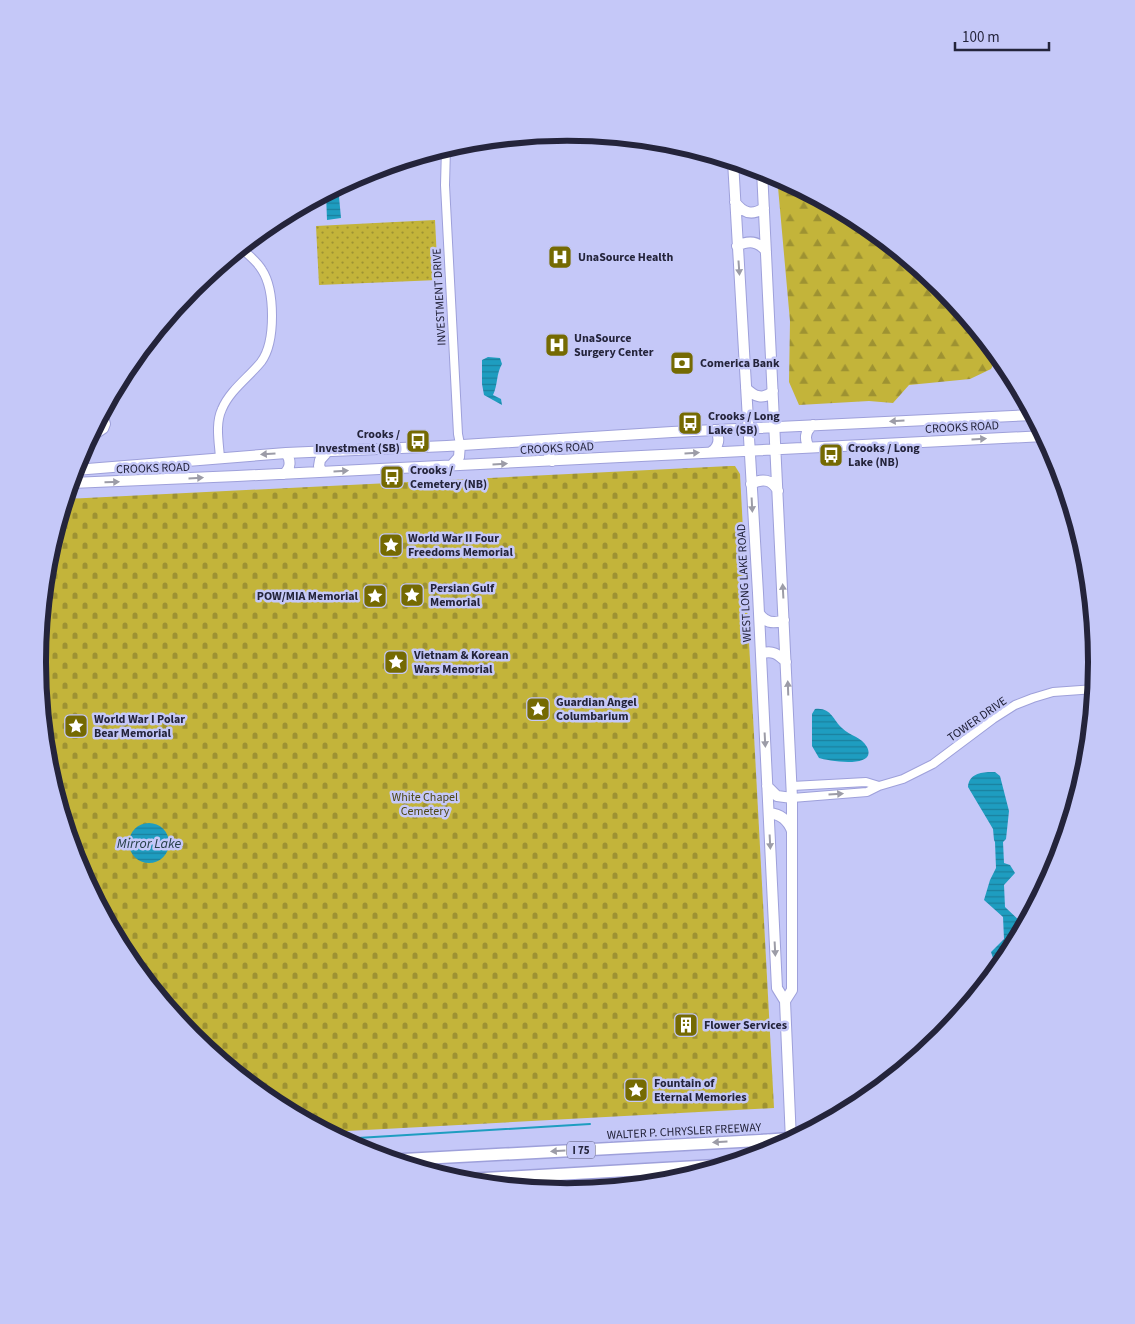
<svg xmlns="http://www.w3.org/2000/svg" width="1135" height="1324" font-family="'Source Sans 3',sans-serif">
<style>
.grass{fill:url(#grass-dots)}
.forest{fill:url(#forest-firs)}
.cemetery{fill:url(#cemetery-stones)}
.water{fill:url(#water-rules)}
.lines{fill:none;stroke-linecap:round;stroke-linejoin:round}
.stream{stroke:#1e9dc0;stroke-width:2}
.minor-casing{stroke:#9ea0da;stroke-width:10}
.major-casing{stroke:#9ea0da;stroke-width:12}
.highway-casing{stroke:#9ea0da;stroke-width:14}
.minor{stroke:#fff;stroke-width:8}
.major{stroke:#fff;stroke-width:10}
.highway{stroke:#fff;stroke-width:11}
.highway-bridge-casing{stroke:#9ea0da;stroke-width:14;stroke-linecap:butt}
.highway-bridge{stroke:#fff;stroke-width:11}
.oneway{fill:#9c9ca7}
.labels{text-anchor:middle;stroke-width:5;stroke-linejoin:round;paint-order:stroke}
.shield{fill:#c5c8f8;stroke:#545574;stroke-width:1}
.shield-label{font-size:11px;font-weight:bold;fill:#24243b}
.poi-label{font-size:12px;font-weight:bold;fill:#24243b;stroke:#c5c8f8;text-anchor:start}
.street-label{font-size:12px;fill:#24243b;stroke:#c5c8f8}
.park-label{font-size:12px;fill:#4d4715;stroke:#c5c8f8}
.water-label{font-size:14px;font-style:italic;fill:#274049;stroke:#c5c8f8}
.rim{fill:none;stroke:#24243b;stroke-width:6}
</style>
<defs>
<pattern id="grass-dots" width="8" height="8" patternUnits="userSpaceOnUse" patternTransform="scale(1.25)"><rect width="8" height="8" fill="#c3b43a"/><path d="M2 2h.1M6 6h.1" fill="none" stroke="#9e9232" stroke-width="1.8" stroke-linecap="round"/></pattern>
<pattern id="forest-firs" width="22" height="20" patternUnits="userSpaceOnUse" patternTransform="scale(1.25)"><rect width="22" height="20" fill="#c3b43a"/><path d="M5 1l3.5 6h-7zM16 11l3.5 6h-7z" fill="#9e9232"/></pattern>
<pattern id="cemetery-stones" width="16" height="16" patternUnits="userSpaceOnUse" patternTransform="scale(1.25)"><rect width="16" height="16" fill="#c3b43a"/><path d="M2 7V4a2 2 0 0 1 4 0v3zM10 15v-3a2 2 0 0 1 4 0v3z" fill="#9e9232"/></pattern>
<pattern id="water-rules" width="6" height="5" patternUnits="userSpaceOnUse" patternTransform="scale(1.25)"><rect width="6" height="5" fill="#1e9dc0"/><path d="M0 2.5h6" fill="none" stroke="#1a809d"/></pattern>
</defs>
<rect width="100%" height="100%" fill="#c5c8f8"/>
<path class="grass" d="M 435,220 L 438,280 L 319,285 L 316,226 Z"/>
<path class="forest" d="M 777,176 L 862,221 L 942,287 L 998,355 L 991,369 L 970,379 L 909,385 L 893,403 L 869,401 L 799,405 L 789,382 L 790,321 Z"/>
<path class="cemetery" d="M 730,466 L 735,466 L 740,474 L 774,1108 L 328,1132 L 273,1103 L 193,1037 L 127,956 L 78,865 L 48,765 L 38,662 L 48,558 L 66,499 Z"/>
<path class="water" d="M 338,186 L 341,218 L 327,220 L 326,193 Z
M 488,357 L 500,358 L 502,364 C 496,374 498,385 493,395 L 501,399 L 502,405 L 484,395 L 482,384 L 482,360 Z
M 815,709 C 831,707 833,720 842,728 C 850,736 862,737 867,747 C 878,769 828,761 819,758 L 812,746 L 812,714 Z
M 988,772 L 995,772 L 1000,776 L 1009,811 L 1006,839 L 1003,842 L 1004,863 L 1010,865 L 1015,873 L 1004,885 L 1005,907 L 1021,922 L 1018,925 L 1020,935 L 1008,957 L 997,970 L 991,952 L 1004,939 L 1003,917 L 984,900 L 990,880 L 996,868 L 995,842 L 994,840 L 993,829 L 968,787 C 969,775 978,773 988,772 Z
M129 843a20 20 0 1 1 40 0a20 20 0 1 1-40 0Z"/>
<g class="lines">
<path class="stream" d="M 341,1139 L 590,1124"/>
<g class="minor-casing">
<path id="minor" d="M 446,148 L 445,185 L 458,434 L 460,444
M 155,333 L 210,273
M 93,432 L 98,433 L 104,429 L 106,424 L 103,413
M 220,458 C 219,442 215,424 222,409 C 230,390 249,377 261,362 C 276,342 275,290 262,270 C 257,261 248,255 241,248
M 792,786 L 866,782 L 879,786
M 792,798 L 867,792 L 879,786 L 903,779 L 933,764 L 993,719 L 1015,705 L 1033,698 L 1053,692 L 1095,689"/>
</g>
<g class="major-casing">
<path id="major" d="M 733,161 L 758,593 L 777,988 L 785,1001 L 791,1141
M 762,170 L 792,798 L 792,990 L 785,1001
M 735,202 C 743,213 752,216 764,208
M 737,246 C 749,240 758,241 766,251
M 746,388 C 754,397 764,400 773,391
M 809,447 C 804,439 805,431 813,425
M 711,452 C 719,447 720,438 716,430
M 552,461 C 546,452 549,443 559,439
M 451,466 L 459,457 L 460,444
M 75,470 L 286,453 L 447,446 L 672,432 L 1034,415
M 322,472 L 319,466 L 320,460 L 328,451
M 284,474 C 291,468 291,460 286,453
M 71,483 L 237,476 L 1045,436
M 751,484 C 762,478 772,479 778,491
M 759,613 C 765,623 774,624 784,620
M 761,654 C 772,649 779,655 786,662
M 767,786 L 777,796 L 792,798
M 769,813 C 780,814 788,820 792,831"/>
</g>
<g class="highway-casing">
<path id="highway" d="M 394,1160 L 769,1140
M 458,1180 L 725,1165"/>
</g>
<use href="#minor" class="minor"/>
<use href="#major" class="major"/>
<use href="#highway" class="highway"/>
<g class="highway-bridge-casing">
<path id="highway-bridge" d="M 769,1140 L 796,1138"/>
</g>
<use href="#highway-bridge" class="highway-bridge"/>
</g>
<defs><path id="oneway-solid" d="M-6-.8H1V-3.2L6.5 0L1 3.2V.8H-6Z" transform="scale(1.25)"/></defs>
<g class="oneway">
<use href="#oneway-solid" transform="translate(739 268) rotate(86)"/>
<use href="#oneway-solid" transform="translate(897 421) rotate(177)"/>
<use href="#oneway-solid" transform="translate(979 439) rotate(-3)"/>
<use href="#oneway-solid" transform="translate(692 453) rotate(-3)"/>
<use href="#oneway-solid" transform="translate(268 454) rotate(176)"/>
<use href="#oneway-solid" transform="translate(500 464) rotate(-3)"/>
<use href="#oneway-solid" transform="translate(341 471) rotate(-3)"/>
<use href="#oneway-solid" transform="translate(196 478) rotate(-3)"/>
<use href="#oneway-solid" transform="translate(112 482) rotate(-2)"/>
<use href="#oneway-solid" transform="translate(752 505) rotate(87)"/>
<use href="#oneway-solid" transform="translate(783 591) rotate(-93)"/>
<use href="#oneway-solid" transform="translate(788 688) rotate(-92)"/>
<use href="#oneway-solid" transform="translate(765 740) rotate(87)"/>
<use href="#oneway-solid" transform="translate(836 794) rotate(-4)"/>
<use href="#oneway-solid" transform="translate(770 842) rotate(87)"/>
<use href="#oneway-solid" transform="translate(775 949) rotate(87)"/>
<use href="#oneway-solid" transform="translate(720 1142) rotate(177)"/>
<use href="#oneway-solid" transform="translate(558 1151) rotate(176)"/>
</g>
<defs>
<g id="hospital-square" transform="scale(1.25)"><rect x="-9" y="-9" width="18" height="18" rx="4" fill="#756a02" stroke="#c5c8f8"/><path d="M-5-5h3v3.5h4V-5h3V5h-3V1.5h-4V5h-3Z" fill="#fff"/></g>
<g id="bank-square" transform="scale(1.25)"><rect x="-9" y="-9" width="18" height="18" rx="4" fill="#756a02" stroke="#c5c8f8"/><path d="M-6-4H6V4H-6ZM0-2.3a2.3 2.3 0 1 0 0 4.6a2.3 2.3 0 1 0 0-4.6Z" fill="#fff"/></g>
<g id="bus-square" transform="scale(1.25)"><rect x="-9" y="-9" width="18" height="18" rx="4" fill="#756a02" stroke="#c5c8f8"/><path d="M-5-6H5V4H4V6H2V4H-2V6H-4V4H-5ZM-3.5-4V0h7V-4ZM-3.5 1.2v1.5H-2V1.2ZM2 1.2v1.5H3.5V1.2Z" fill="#fff"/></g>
<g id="sight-square" transform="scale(1.25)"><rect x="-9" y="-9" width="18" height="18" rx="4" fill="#756a02" stroke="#c5c8f8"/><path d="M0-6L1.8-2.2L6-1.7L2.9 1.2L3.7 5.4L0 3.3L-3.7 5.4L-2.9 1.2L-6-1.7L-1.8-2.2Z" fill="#fff"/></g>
<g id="building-square" transform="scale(1.25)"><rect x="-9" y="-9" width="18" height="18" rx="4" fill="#756a02" stroke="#c5c8f8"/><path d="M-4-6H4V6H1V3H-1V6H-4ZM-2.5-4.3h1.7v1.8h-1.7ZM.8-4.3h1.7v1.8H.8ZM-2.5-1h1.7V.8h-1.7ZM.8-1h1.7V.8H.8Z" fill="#fff"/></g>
</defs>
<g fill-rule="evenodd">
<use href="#hospital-square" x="560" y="257"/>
<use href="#hospital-square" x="557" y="345"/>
<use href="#bank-square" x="682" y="363"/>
<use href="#bus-square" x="690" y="423"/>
<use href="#bus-square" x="418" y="441"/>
<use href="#bus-square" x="831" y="455"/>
<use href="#bus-square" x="392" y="477"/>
<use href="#sight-square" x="391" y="545"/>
<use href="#sight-square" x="412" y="595"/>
<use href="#sight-square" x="375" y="596"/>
<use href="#sight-square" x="396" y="662"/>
<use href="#sight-square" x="538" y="709"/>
<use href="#sight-square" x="76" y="726"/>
<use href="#building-square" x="686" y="1025"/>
<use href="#sight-square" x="636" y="1090"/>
</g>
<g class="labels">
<rect class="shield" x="567" y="1141.5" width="28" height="17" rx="4"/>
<g class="shield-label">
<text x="581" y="1154">I 75</text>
</g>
<g class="poi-label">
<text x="578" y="261">UnaSource Health</text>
<text x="574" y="342">UnaSource<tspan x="574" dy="14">Surgery Center</tspan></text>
<text x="700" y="367">Comerica Bank</text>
<text x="708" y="420">Crooks / Long<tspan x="708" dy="14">Lake (SB)</tspan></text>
<text x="400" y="438" text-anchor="end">Crooks /<tspan x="400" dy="14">Investment (SB)</tspan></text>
<text x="848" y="452">Crooks / Long<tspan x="848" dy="14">Lake (NB)</tspan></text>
<text x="410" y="474">Crooks /<tspan x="410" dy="14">Cemetery (NB)</tspan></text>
<text x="408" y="542">World War II Four<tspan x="408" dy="14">Freedoms Memorial</tspan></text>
<text x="430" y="592">Persian Gulf<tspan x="430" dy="14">Memorial</tspan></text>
<text x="358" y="600" text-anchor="end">POW/MIA Memorial</text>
<text x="414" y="659">Vietnam &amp; Korean<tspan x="414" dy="14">Wars Memorial</tspan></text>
<text x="556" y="706">Guardian Angel<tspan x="556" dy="14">Columbarium</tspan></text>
<text x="94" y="723">World War I Polar<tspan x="94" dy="14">Bear Memorial</tspan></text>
<text x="704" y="1029">Flower Services</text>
<text x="654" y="1087">Fountain of<tspan x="654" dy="14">Eternal Memories</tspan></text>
</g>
<g class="street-label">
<text transform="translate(439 297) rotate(-93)" y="4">INVESTMENT DRIVE</text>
<text transform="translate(962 427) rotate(-3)" y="4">CROOKS ROAD</text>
<text transform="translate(557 448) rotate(-3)" y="4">CROOKS ROAD</text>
<text transform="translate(153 468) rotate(-2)" y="4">CROOKS ROAD</text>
<text transform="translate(744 583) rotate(-93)" y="4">WEST LONG LAKE ROAD</text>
<text transform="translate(977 719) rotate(-35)" y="4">TOWER DRIVE</text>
<text transform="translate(684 1131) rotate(-3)" y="4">WALTER P. CHRYSLER FREEWAY</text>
</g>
<g class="park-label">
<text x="425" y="801">White Chapel<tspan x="425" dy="14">Cemetery</tspan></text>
</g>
<g class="water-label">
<text x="149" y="848">Mirror Lake</text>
</g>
</g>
<path d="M0 0H1135V1324H0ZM46 662a521 521 0 1 1 1042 0a521 521 0 1 1-1042 0Z" fill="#c5c8f8" fill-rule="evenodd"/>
<path class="rim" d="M46 662a521 521 0 1 1 1042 0a521 521 0 1 1-1042 0Z"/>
<path d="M955 42v8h94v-8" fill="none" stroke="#24243b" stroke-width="2.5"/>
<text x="962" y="42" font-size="15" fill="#24243b" stroke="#c5c8f8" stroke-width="4" paint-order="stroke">100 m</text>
</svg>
